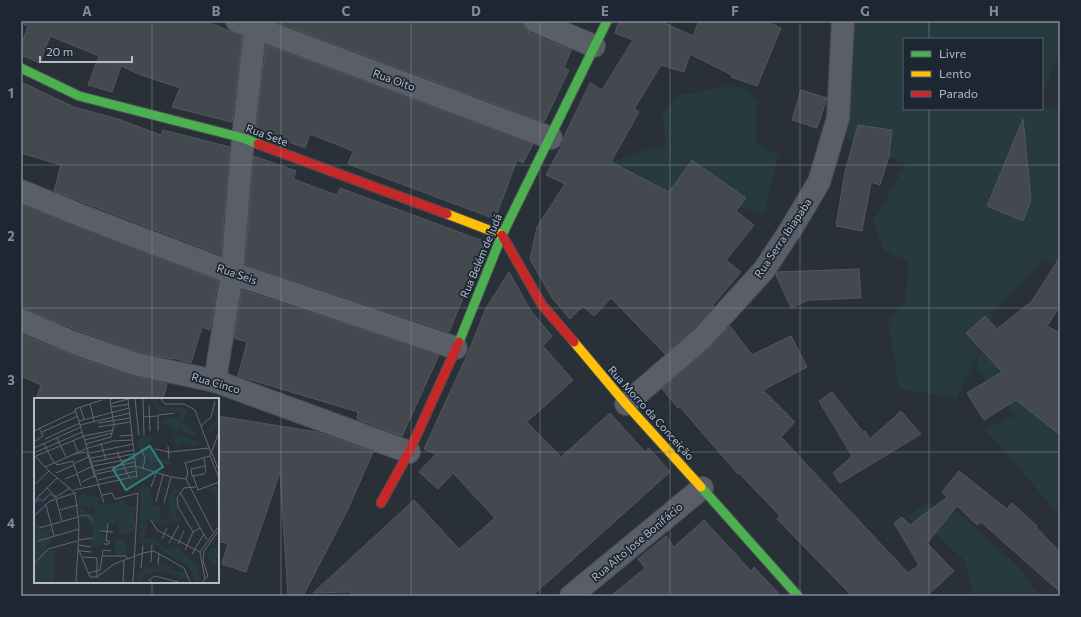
<svg xmlns="http://www.w3.org/2000/svg" width="1081" height="617" font-family="Commissioner,sans-serif">
<style>
.green{fill:#273a3e}
.building{fill:#444950;stroke:#52575f}
.lines{fill:none;stroke-linecap:round;stroke-linejoin:round}
.street-casing{stroke:#484c53;stroke-width:24}
.fast-casing{stroke:#484c53;stroke-width:11}
.slow-casing{stroke:#484c53;stroke-width:11}
.jam-casing{stroke:#484c53;stroke-width:11}
.street{stroke:#5a5e66;stroke-width:22}
.fast{stroke:#4caf50;stroke-width:9}
.slow{stroke:#ffc107;stroke-width:9}
.jam{stroke:#c62828;stroke-width:9}
.grid{fill:none;stroke:#848b96;stroke-width:1;stroke-opacity:0.55}
.labels{text-anchor:middle;stroke-width:3.5;stroke-linejoin:round;paint-order:stroke}
.street-label{font-size:11px;fill:#b4bcc9;stroke:#1d2633}
.inset-river{fill:none;stroke:#384963;stroke-width:2}
.inset-road{fill:none;stroke:#616872;stroke-width:1}
.view{fill:#308480;fill-opacity:0.15;stroke:#308480;stroke-width:2}
.inset-edge{fill:none;stroke:#b4bcc9;stroke-width:2}
.neatline{fill:none;stroke:#848b96;stroke-width:1.5}
.grid-label{font-size:13px;text-anchor:middle;font-weight:bold;fill:#848b96}
</style>
<rect width="100%" height="100%" fill="#2a3038"/>
<path class="green" d="M 848,21 L 1060,21 L 1060,54 L 1042,91 L 1042,39 L 904,39 L 904,109 L 1042,109 L 1042,106 L 1060,110 L 1060,261 L 1042,261 L 994,312 L 984,340 L 1060,391 L 1060,516 L 985,429 L 1016,415 L 976,369 L 983,343 L 956,399 L 899,388 L 888,320 L 906,299 L 908,262 L 885,251 L 873,222 L 906,164 L 842,136 Z
M 722,87 L 746,87 L 757,104 L 756,143 L 778,155 L 764,215 L 722,201 L 603,185 L 616,161 L 645,150 L 666,146 L 662,113 L 680,94 L 696,93 Z
M 926,504 L 955,509 L 992,545 L 1018,566 L 1039,596 L 974,596 L 964,560 L 936,534 L 906,517 Z"/>
<path class="building" d="M 21,21 L 205,21 L 242,36 L 232,122 L 172,107 L 180,88 L 141,75 L 121,66 L 112,92 L 88,85 L 99,56 L 50,36 L 40,63 L 26,57 L 21,56 L 21,46 L 28,26 L 21,23 Z
M 273,21 L 523,21 L 525,28 L 530,33 L 571,50 L 564,68 L 569,70 L 544,122 Z
M 619,21 L 660,21 L 693,36 L 699,21 L 765,21 L 781,28 L 757,86 L 731,77 L 732,75 L 690,54 L 684,72 L 661,65 L 634,109 L 639,112 L 611,162 L 669,192 L 692,160 L 746,198 L 736,211 L 754,225 L 726,260 L 741,272 L 713,305 L 714,306 L 693,329 L 665,354 L 611,298 L 594,316 L 583,306 L 570,319 L 552,298 L 530,259 L 537,227 L 565,184 L 546,175 L 563,143 L 563,139 L 590,83 L 602,90 L 633,40 L 615,33 Z
M 266,45 L 533,144 L 523,163 L 517,160 L 495,219 L 348,164 L 353,151 L 310,134 L 305,148 L 256,130 Z
M 21,82 L 74,107 L 118,119 L 161,135 L 163,130 L 230,147 L 221,255 L 54,191 L 61,165 L 21,153 Z
M 801,90 L 827,98 L 817,128 L 792,120 Z
M 1023,119 L 1031,200 L 1023,221 L 987,206 Z
M 858,125 L 892,130 L 889,156 L 880,185 L 871,182 L 862,231 L 836,226 L 845,172 Z
M 254,156 L 296,171 L 293,179 L 337,195 L 340,188 L 486,242 L 449,332 L 245,264 Z
M 21,204 L 218,281 L 210,330 L 202,327 L 191,363 L 174,358 L 174,359 L 138,352 L 77,330 L 26,309 L 21,308 Z
M 1060,257 L 1060,306 L 1047,326 L 1060,333 L 1060,435 L 1016,400 L 984,420 L 967,393 L 1002,372 L 966,333 L 985,316 L 997,329 L 1032,301 Z
M 859,269 L 861,298 L 809,300 L 791,308 L 776,275 L 777,272 Z
M 509,272 L 531,311 L 552,336 L 543,346 L 573,380 L 527,422 L 561,457 L 610,413 L 645,452 L 649,448 L 670,472 L 532,596 L 353,596 L 349,592 L 313,593 L 414,500 L 459,549 L 495,518 L 453,473 L 438,489 L 419,472 L 436,454 L 424,449 L 468,353 L 486,308 Z
M 242,290 L 439,355 L 402,436 L 357,419 L 358,412 L 238,376 L 247,342 L 234,338 Z
M 730,326 L 752,355 L 791,336 L 807,367 L 763,390 L 795,422 L 781,437 L 908,573 L 919,565 L 894,523 L 902,517 L 910,525 L 947,497 L 942,492 L 959,471 L 1007,509 L 1012,503 L 1037,526 L 1036,527 L 1060,552 L 1060,592 L 981,522 L 977,525 L 957,506 L 927,543 L 954,571 L 928,595 L 929,596 L 852,596 L 777,519 L 780,516 L 739,473 L 738,474 L 679,406 L 678,408 L 662,389 L 710,347 Z
M 21,334 L 68,354 L 131,376 L 167,384 L 163,399 L 36,399 L 41,385 L 21,376 Z
M 832,392 L 863,432 L 865,431 L 870,439 L 901,411 L 921,434 L 840,483 L 833,473 L 852,456 L 819,401 Z
M 218,416 L 317,432 L 373,452 L 348,509 L 303,596 L 288,596 L 280,472 L 246,572 L 222,564 L 228,543 L 218,542 Z
M 704,520 L 751,571 L 754,567 L 781,596 L 611,596 L 645,568 L 638,559 L 666,536 L 674,547 Z"/>
<g class="lines">
<g class="street-casing">
<path id="street" d="M 237,21 L 551,138
M 535,21 L 594,46
M 21,191 L 85,217 L 232,273 L 456,348
M 21,320 L 72,342 L 135,364 L 215,381 L 409,452
M 215,381 L 232,273 L 243,138 L 256,21
M 626,404 L 702,338 L 764,270 L 791,229 L 819,182 L 838,118 L 843,21
M 571,596 L 702,488"/>
</g>
<g class="fast-casing">
<path id="fast" d="M 21,68 L 79,96 L 243,138 L 258,144
M 459,342 L 502,235 L 607,21
M 701,487 L 798,596"/>
</g>
<g class="slow-casing">
<path id="slow" d="M 447,214 L 502,235
M 574,342 L 626,404 L 701,487"/>
</g>
<g class="jam-casing">
<path id="jam" d="M 258,144 L 447,214
M 502,235 L 542,305 L 574,342
M 381,503 L 409,452 L 459,342"/>
</g>
<use href="#street" class="street"/>
<use href="#fast" class="fast"/>
<use href="#slow" class="slow"/>
<use href="#jam" class="jam"/>
</g>
<path class="grid" d="M 152,21 L 152,399M 281,21 L 281,596M 411,21 L 411,596M 540,21 L 540,596M 670,21 L 670,596M 800,21 L 800,596M 929,21 L 929,39M 929,109 L 929,596M 21,165 L 1060,165M 21,308 L 1060,308M 21,452 L 35,452M 218,452 L 1060,452M 152,582 L 152,596"/>
<g class="labels">
<g class="street-label">
<text transform="translate(394 80) rotate(20)" y="4">Rua Oito</text>
<text transform="translate(267 135) rotate(20)" y="4">Rua Sete</text>
<text transform="translate(783 238) rotate(-56)" y="4">Rua Serra Ibiapaba</text>
<text transform="translate(481 256) rotate(-67)" y="4">Rua Belém de Judá</text>
<text transform="translate(237 274) rotate(19)" y="4">Rua Seis</text>
<text transform="translate(216 383) rotate(16)" y="4">Rua Cinco</text>
<text transform="translate(651 413) rotate(48)" y="4">Rua Morro da Conceição</text>
<text transform="translate(637 542) rotate(-40)" y="4">Rua Alto Jose Bonifácio</text>
</g>
</g>
<g transform="translate(34 398)">
<rect width="185" height="185" fill="#2a3038"/>
<path d="M 116,1 L 121,1 L 129,10 L 142,9 L 153,11 L 149,25 L 158,31 L 164,39 L 147,33 L 147,29 L 142,33 L 134,30 L 135,25 L 130,27 L 128,21 L 144,20 L 147,14 L 124,13 ZM 184,11 L 185,22 L 182,29 L 177,31 L 180,33 L 177,35 L 174,34 L 175,28 L 182,23 ZM 110,37 L 119,40 L 115,45 L 117,52 L 120,51 L 122,56 L 120,62 L 136,62 L 138,68 L 121,63 L 118,65 L 114,58 L 111,58 L 102,43 ZM 144,37 L 154,39 L 167,46 L 153,48 L 148,41 L 147,47 L 140,45 L 140,38 ZM 108,88 L 116,90 L 120,108 L 126,108 L 125,116 L 130,127 L 124,126 L 116,120 L 111,123 L 114,128 L 109,141 L 121,141 L 133,152 L 134,148 L 147,150 L 148,155 L 162,165 L 165,172 L 163,176 L 167,181 L 165,183 L 160,184 L 160,177 L 151,166 L 129,153 L 123,147 L 105,145 L 107,97 L 103,92 ZM 181,88 L 185,93 L 184,117 L 180,96 L 172,91 ZM 139,90 L 146,92 L 140,98 L 144,110 L 142,119 L 147,121 L 144,126 L 139,124 L 131,126 L 130,124 L 141,122 L 129,120 L 136,118 L 135,109 L 129,107 L 136,104 L 134,102 ZM 48,96 L 66,100 L 63,102 L 66,107 L 83,105 L 90,100 L 94,108 L 102,109 L 100,135 L 85,136 L 84,121 L 79,126 L 72,126 L 73,134 L 65,134 L 72,145 L 60,150 L 56,139 L 59,138 L 59,127 L 56,127 L 51,118 L 61,116 L 61,107 L 47,109 L 50,111 L 51,121 L 46,118 L 44,100 ZM 0,115 L 5,131 L 17,131 L 18,134 L 15,135 L 18,144 L 11,147 L 12,151 L 9,154 L 21,151 L 20,183 L 25,184 L 0,184 ZM 91,141 L 93,157 L 82,159 L 80,143 ZM 185,147 L 185,160 L 182,161 L 185,164 L 179,167 L 173,158 L 177,150 ZM 127,166 L 134,169 L 137,167 L 139,173 L 151,173 L 152,181 L 144,180 L 146,178 L 139,176 L 121,174 L 111,177 L 108,180 L 110,184 L 101,184 L 103,178 L 111,169 L 124,170 Z" fill="#273a3e"/>
<path class="inset-river" d="M 0,105 L 6,101 L 9,103 L 16,96 L 22,100M 45,118 L 54,117 L 59,123"/>
<path class="inset-road" d="M 94,1 L 103,80M 101,1 L 105,38M 109,1 L 110,37M 127,1 L 131,6 L 150,6 L 161,12 L 177,55M 68,2 L 41,11 L 70,105M 56,6 L 60,23M 76,6 L 94,1M 115,7 L 116,33M 46,9 L 50,21M 77,9 L 95,6M 109,19 L 123,18M 45,23 L 95,10M 64,25 L 96,20M 46,27 L 96,15M 167,28 L 177,19 L 181,3M 64,29 L 97,24M 0,33 L 42,13M 124,33 L 124,17 L 141,15M 8,34 L 44,18M 185,34 L 176,58 L 185,80M 86,38 L 98,37M 23,40 L 32,59M 11,41 L 46,25M 39,42 L 44,54M 51,42 L 78,35M 0,44 L 9,38 L 5,30M 67,45 L 72,62M 10,46 L 20,65M 52,46 L 77,39 L 80,27 L 76,3 L 78,1M 134,48 L 135,61M 0,50 L 47,29M 54,50 L 79,43 L 99,42M 107,51 L 111,60 L 109,71M 121,51 L 135,54 L 176,50M 83,54 L 95,79M 0,55 L 48,34M 56,55 L 99,46M 178,55 L 185,73M 39,56 L 53,54 L 61,80M 0,57 L 15,73 L 41,95 L 45,127 L 44,150 L 56,179 L 63,179 L 80,166 L 109,155 L 120,153 L 150,170 L 156,184M 2,58 L 50,38 L 80,32M 57,60 L 100,52M 170,60 L 172,73 L 170,76 L 158,78 L 157,71 L 171,68M 21,64 L 23,67 L 39,63 L 47,88M 58,64 L 100,56M 41,65 L 54,59M 59,68 L 101,60M 101,68 L 137,79 L 152,81 L 179,134M 11,69 L 54,50M 61,73 L 101,64M 22,75 L 40,67M 44,75 L 57,69M 62,76 L 101,68M 159,78 L 164,92 L 185,84M 31,81 L 43,76M 152,81 L 154,75 L 151,65 L 176,58M 64,82 L 102,73M 48,84 L 60,78M 0,87 L 15,73M 117,89 L 122,75M 13,90 L 22,99 L 36,90M 40,92 L 103,78M 146,94 L 173,142M 68,97 L 78,95 L 81,101 L 104,95 L 99,184M 22,101 L 28,123M 0,103 L 23,80M 122,103 L 129,77M 130,105 L 137,79M 12,107 L 20,138M 25,112 L 44,107M 1,117 L 16,103 L 41,95M 117,122 L 123,132 L 166,154M 5,130 L 44,119M 66,133 L 79,134M 159,134 L 144,109 L 143,100 L 150,90 L 162,89M 128,141 L 133,130M 44,142 L 58,140M 4,143 L 45,131M 135,145 L 145,127M 70,146 L 75,146 L 75,143 L 72,143 L 74,125M 144,146 L 150,133M 44,147 L 57,149M 151,152 L 159,134 L 166,130M 46,153 L 58,154M 158,156 L 170,136M 69,158 L 92,158 L 94,161M 49,159 L 63,160 L 63,179M 117,164 L 118,147M 0,166 L 14,151 L 43,143M 124,167 L 125,155M 107,170 L 109,147M 55,175 L 66,172 L 69,152 L 77,153M 171,181 L 166,154 L 185,128M 42,184 L 44,151M 89,184 L 90,163M 118,184 L 115,182 L 121,178 L 144,184M 168,184 L 174,178 L 169,163 L 170,153 L 185,132"/>
<path class="view" d="M 116,48 L 129,69 L 92,92 L 79,71 Z"/>
<rect width="185" height="185" class="inset-edge"/>
</g>
<rect width="1081" height="617" fill="none" stroke="#1d2633" stroke-width="44"/>
<rect x="903" y="38" width="140" height="72" fill="#1d2633" stroke="#59626f"/>
<rect x="911" y="51" width="20" height="6" fill="#4caf50" stroke="#59626f"/>
<text x="939" y="58" font-size="12" fill="#b4bcc9">Livre</text>
<rect x="911" y="71" width="20" height="6" fill="#ffc107" stroke="#59626f"/>
<text x="939" y="78" font-size="12" fill="#b4bcc9">Lento</text>
<rect x="911" y="91" width="20" height="6" fill="#c62828" stroke="#59626f"/>
<text x="939" y="98" font-size="12" fill="#b4bcc9">Parado</text>
<path d="M40 56v6h92v-6" fill="none" stroke="#b4bcc9" stroke-width="2"/>
<text x="46" y="56" font-size="12" fill="#b4bcc9" stroke="#1d2633" stroke-width="3" paint-order="stroke">20 m</text>
<rect x="22" y="22" width="1037" height="573" class="neatline"/>
<g class="grid-label">
<text x="87" y="16">A</text>
<text x="216" y="16">B</text>
<text x="346" y="16">C</text>
<text x="476" y="16">D</text>
<text x="605" y="16">E</text>
<text x="735" y="16">F</text>
<text x="865" y="16">G</text>
<text x="994" y="16">H</text>
<text x="11" y="98">1</text>
<text x="11" y="241">2</text>
<text x="11" y="385">3</text>
<text x="11" y="528">4</text>
</g>
</svg>
